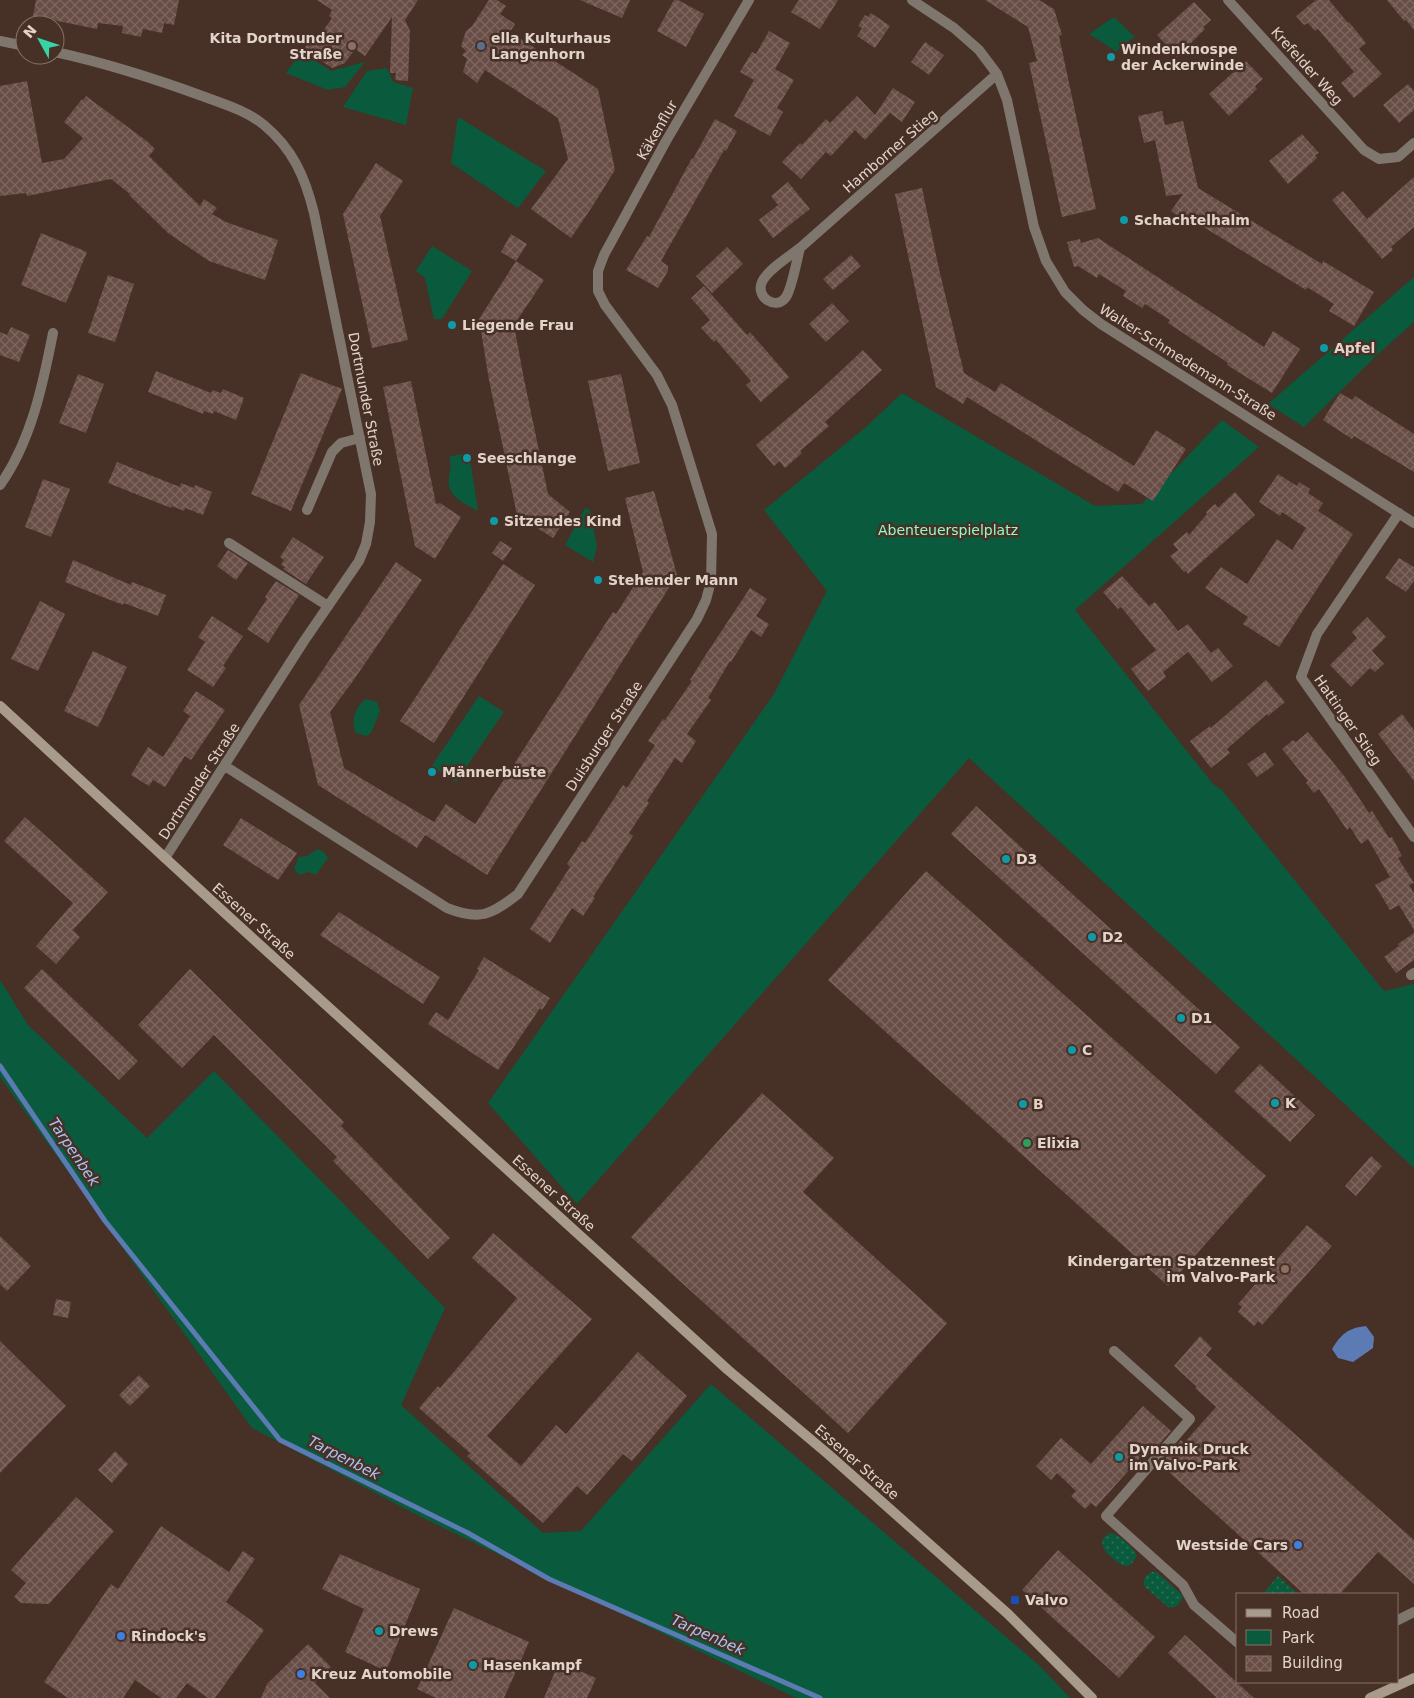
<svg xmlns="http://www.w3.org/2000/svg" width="1414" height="1698" font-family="'DejaVu Sans',sans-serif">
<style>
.grass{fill:url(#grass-dots)}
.green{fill:#0a5b3d}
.water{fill:#5c7ab3}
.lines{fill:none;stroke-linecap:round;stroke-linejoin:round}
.stream{stroke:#5c7ab3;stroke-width:5}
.building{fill:url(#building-cross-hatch)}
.lane{stroke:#7f776e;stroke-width:10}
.street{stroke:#7f776e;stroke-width:10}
.secondary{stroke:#a89b8c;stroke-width:10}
.education-dot{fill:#8d6e63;stroke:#473025;stroke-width:2}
.service-dot{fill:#5c6f8a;stroke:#473025;stroke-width:2}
.culture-dot{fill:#0f9aa8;stroke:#473025;stroke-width:2}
.leisure-dot{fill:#2e9e5b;stroke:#473025;stroke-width:2}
.shop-dot{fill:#3f7fe0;stroke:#473025;stroke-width:2}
.transit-dot{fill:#1a4fb4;stroke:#473025;stroke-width:2}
.labels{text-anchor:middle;stroke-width:5;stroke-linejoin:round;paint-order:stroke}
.poi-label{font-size:14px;font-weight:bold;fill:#e2d3cb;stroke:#473025;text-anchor:start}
.street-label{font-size:14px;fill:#e2d3cb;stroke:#473025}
.park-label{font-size:14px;fill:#8ffcc8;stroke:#473025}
.water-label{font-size:15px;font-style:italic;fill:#a9c4f5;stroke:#473025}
</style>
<defs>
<pattern id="grass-dots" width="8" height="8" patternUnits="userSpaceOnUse" patternTransform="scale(1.25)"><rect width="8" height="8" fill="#0a5b3d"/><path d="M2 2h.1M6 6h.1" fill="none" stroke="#2d7258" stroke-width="1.8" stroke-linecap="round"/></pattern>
<pattern id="building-cross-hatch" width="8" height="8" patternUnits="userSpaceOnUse" patternTransform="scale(1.25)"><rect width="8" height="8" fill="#694e47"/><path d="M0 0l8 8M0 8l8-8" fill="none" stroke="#7e6760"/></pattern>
</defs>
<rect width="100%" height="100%" fill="#473025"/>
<path class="grass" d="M 1110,1533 C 1119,1534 1132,1547 1137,1555 C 1135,1559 1132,1566 1126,1566 C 1122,1567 1087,1544 1110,1533 Z
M 1152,1572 L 1157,1572 L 1183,1596 C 1180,1604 1176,1609 1168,1607 L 1145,1587 C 1142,1580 1145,1575 1152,1572 Z
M 1278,1576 L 1298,1594 L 1263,1594 Z"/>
<path class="green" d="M 1114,17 L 1135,37 L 1122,45 L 1117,52 L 1089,34 Z
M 301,52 L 331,71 L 365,62 L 345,87 L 328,90 L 286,73 Z
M 387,68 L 393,82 L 413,88 L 406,125 L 343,107 L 367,71 Z
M 458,117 L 546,171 L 518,208 L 451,163 Z
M 432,246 L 472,271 L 442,319 L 434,319 L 425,278 L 416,271 Z
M 1414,277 L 1414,322 L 1377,355 L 1304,427 L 1268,404 Z
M 902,393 L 1095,506 L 1142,504 L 1222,420 L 1259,447 L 1075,610 L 1213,784 L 1222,790 L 1384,991 L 1414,984 L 1414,1168 L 969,758 L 577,1204 L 488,1103 L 774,694 L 827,591 L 764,510 L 866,427 Z
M 469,452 L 478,511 C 464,503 446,497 449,477 C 450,470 452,465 449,457 Z
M 585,508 L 590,510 L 597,547 L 593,562 L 565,545 Z
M 479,696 L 504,712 L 456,782 L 431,767 Z
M 366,699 L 377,702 L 380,711 L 371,733 L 366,736 L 356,733 C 350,722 356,705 366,699 Z
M 317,849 L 324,852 L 328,858 L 316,875 L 309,872 L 299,875 L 294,868 L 299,857 L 307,856 Z
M 0,980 L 28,1025 L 147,1138 L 214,1071 L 445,1308 L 401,1405 L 543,1533 L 581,1531 L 711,1384 L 1041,1667 L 1070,1698 L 796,1698 L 421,1517 L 252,1428 L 0,1077 Z"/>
<path class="water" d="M 1366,1326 L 1374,1337 L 1373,1348 L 1353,1362 L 1338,1358 L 1332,1349 C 1341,1334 1348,1328 1366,1326 Z"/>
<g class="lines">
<path class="stream" d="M 0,1066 L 105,1221 L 280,1440 L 468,1533 L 549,1579 L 820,1698"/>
</g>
<path class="building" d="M 36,0 L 179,0 L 174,25 L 164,23 L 162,33 L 143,29 L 141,37 L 122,33 L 123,26 L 98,23 L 97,29 L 33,16 Z
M 317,0 L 418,0 L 405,20 L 410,31 L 408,81 L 395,80 L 396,73 L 390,73 L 392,17 L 365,56 L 355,49 L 345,63 L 332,68 L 304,49 L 311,38 L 316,41 L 332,18 L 329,16 L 332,10 Z
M 489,0 L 497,0 L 506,6 L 500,14 L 515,24 L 510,32 L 598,89 L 615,170 L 592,207 L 571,238 L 531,209 L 568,159 L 558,118 L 485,70 L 477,83 L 463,72 L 467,59 L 462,55 L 466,51 L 461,46 L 466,31 L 472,26 Z
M 580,0 L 630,0 L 622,18 Z
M 674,0 L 678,0 L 704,14 L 686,47 L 657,31 Z
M 799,0 L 838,0 L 820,29 L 791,12 Z
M 985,0 L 1039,0 L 1054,9 L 1062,35 L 1059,36 L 1096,209 L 1062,217 L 1029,63 L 1037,61 L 1028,27 Z
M 1316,0 L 1329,0 L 1348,23 L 1349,22 L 1366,43 L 1359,49 L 1382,74 L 1354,98 L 1341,83 L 1354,72 L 1318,29 L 1315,31 L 1308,23 L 1304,25 L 1296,16 Z
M 1387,0 L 1414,0 L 1414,30 L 1406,20 L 1404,21 Z
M 1194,2 L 1211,20 L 1203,27 L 1205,29 L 1177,57 L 1157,35 Z
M 871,13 L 890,26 L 875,48 L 857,36 L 862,28 L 858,26 L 865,15 L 868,17 Z
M 769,31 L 790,43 L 775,69 L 794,80 L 777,108 L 783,112 L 770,136 L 734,116 L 754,80 L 740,72 L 752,52 L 756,54 Z
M 925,42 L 944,55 L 929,75 L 911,62 Z
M 1246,61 L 1263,79 L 1255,86 L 1257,89 L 1229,116 L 1209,94 Z
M 27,81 L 42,163 L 64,159 L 83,138 L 64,122 L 82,99 L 83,100 L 86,96 L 148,142 L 155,149 L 149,156 L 200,206 L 204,199 L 217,208 L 212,214 L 226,222 L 278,240 L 265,280 L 209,261 L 168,233 L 129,195 L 130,194 L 111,179 L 27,196 L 26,193 L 0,196 L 0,86 Z
M 1408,84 L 1414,91 L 1414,110 L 1399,123 L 1383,105 Z
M 893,88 L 915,102 L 902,122 L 890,113 L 865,140 L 855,130 L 831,156 L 826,152 L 801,179 L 782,162 L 800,143 L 802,145 L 826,119 L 830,123 L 857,96 L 875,115 Z
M 1162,111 L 1165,125 L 1183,121 L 1198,188 L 1322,264 L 1323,261 L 1374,292 L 1354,326 L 1329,311 L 1334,304 L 1307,287 L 1306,290 L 1189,218 L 1187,222 L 1171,211 L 1183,194 L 1166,196 L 1155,140 L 1144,143 L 1138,116 Z
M 715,119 L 737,131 L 726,151 L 724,150 L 661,261 L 668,266 L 668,271 L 658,288 L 626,270 L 647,236 L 649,237 L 692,158 L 693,159 Z
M 1302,134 L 1319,153 L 1315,155 L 1317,158 L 1288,184 L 1269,161 Z
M 376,163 L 403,181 L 380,216 L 408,340 L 372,348 L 343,214 Z
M 1414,177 L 1414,227 L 1391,247 L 1393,250 L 1382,259 L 1332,200 L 1343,191 L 1367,219 Z
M 788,182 L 810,209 L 773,238 L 759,220 L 778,205 L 771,196 Z
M 922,188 L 939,269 L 964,373 L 995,392 L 1001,383 L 1134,466 L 1156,430 L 1186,449 L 1153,501 L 1124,483 L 1118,492 L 967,397 L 963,404 L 936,387 L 895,194 Z
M 41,233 L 87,252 L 66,303 L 21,285 Z
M 511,234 L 527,244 L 516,261 L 544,280 L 514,325 L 523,374 L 548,494 L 570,512 L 553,538 L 517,515 L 489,380 L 479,319 L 516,261 L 501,252 Z
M 1098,238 L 1264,347 L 1273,331 L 1300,349 L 1272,393 L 1227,365 L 1228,363 L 1168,323 L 1170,320 L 1145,304 L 1142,308 L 1123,296 L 1126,291 L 1099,274 L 1097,278 L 1078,266 L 1074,267 L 1067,242 L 1080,239 L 1081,243 Z
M 727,247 L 743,264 L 712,293 L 696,276 Z
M 851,255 L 861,266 L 833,290 L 823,279 Z
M 108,275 L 134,284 L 115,342 L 88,333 Z
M 704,286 L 747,335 L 750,332 L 789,377 L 761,402 L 746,385 L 751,381 L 716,340 L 714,342 L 701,328 L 710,320 L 691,298 Z
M 832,303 L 849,321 L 826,342 L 809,324 Z
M 11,327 L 30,335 L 19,362 L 0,355 L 0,332 L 7,335 Z
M 863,350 L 882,370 L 825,422 L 829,426 L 800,451 L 802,453 L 785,468 L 779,461 L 774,466 L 756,445 L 816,394 Z
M 156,371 L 211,393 L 213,390 L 221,393 L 223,389 L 244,398 L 236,420 L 214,411 L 213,414 L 204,411 L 203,414 L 148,392 Z
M 301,373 L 342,389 L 291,511 L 251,494 Z
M 78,374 L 104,384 L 86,433 L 59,423 Z
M 621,374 L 640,463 L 608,471 L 588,381 Z
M 411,381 L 436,504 L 440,503 L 461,517 L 435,559 L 415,546 L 383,387 Z
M 1340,393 L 1352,400 L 1355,396 L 1414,434 L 1414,472 L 1354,436 L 1352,439 L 1323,420 Z
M 117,462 L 180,487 L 181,483 L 194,488 L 195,485 L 212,492 L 203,515 L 185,508 L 184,511 L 172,506 L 171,508 L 108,483 Z
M 1278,474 L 1297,486 L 1299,482 L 1310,489 L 1308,493 L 1323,503 L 1318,511 L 1353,534 L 1279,647 L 1243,624 L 1248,617 L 1205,588 L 1221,567 L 1247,584 L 1277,539 L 1292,550 L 1306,528 L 1282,512 L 1280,516 L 1259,502 Z
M 43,479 L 70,489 L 51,537 L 25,527 Z
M 654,491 L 677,575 L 487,875 L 425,835 L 417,848 L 318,785 L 299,705 L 396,562 L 422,580 L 353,681 L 330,712 L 344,768 L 434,822 L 446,804 L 475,824 L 613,612 L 616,614 L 643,572 L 625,498 Z
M 1235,492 L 1255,515 L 1188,574 L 1186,571 L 1184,572 L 1170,556 L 1178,550 L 1173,544 L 1187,532 L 1189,535 L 1207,514 L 1206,512 L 1215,504 L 1218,508 Z
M 293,537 L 324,557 L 306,584 L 283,569 L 285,567 L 281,565 L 284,560 L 280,557 Z
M 500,541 L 512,548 L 503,561 L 492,553 Z
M 228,550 L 248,563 L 236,580 L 217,566 Z
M 1399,558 L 1414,567 L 1414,581 L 1406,592 L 1385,578 Z
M 73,560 L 131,585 L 132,582 L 166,595 L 158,616 L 124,603 L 123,605 L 65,582 Z
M 503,564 L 535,585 L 434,743 L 400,721 Z
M 1122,576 L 1149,606 L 1155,602 L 1178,631 L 1188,624 L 1211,653 L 1218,648 L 1233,666 L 1212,682 L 1188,652 L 1163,672 L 1166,677 L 1148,691 L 1131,669 L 1156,650 L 1121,607 L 1118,609 L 1103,592 Z
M 276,581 L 299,595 L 268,643 L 247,629 L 267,599 L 265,597 Z
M 750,588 L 767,599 L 756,616 L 769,624 L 761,637 L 751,630 L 731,662 L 730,661 L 708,698 L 711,700 L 687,734 L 696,741 L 682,763 L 675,758 L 647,801 L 649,803 L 629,833 L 633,836 L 593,897 L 595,898 L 583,916 L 572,908 L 550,943 L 530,929 L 570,867 L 567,864 L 582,841 L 585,843 L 623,785 L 627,788 L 655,745 L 648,741 L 663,719 L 665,720 L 692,681 L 690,680 L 703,659 Z
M 40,601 L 65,614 L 38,671 L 11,659 Z
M 212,616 L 243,636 L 223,666 L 226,668 L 213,687 L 187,670 L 205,642 L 198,637 Z
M 1367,617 L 1386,637 L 1372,651 L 1384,664 L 1375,672 L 1370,668 L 1351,687 L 1330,665 L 1357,638 L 1352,632 Z
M 93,651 L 127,667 L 98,727 L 64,711 Z
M 1266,680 L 1285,702 L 1268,716 L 1267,714 L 1227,749 L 1230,753 L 1211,768 L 1190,741 L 1210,726 L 1211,728 Z
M 196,691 L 225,710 L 191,760 L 185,756 L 165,787 L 153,780 L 149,786 L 131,775 L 148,747 L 163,757 L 190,716 L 183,711 Z
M 1402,714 L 1414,730 L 1414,781 L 1378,734 Z
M 1308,732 L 1345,777 L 1369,813 L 1372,811 L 1389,838 L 1392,837 L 1402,856 L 1398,858 L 1414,883 L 1409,885 L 1414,893 L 1414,930 L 1399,905 L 1390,910 L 1375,885 L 1390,877 L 1368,839 L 1361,844 L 1350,827 L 1347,830 L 1319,789 L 1314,793 L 1306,783 L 1308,781 L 1282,749 L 1293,740 L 1296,742 Z
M 1265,752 L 1274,765 L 1257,777 L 1247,764 Z
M 976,806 L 1240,1047 L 1216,1074 L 951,834 Z
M 25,817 L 108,892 L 73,930 L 80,937 L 56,964 L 36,946 L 73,903 L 4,841 Z
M 241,818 L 297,853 L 278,880 L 223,845 Z
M 926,871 L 1266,1176 L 1168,1286 L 828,980 Z
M 339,912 L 440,977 L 423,1004 L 320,935 Z
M 1414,933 L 1414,960 L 1396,973 L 1384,957 L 1399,946 L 1398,944 Z
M 484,957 L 550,998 L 542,1010 L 540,1008 L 498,1070 L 428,1024 L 436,1012 L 448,1020 L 479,970 L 477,969 Z
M 42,969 L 138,1061 L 119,1080 L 24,988 Z
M 190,969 L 344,1122 L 341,1126 L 450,1238 L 428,1259 L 333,1161 L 337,1157 L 214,1035 L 182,1068 L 138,1025 Z
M 1260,1064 L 1315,1115 L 1290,1142 L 1234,1091 Z
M 762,1093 L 834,1158 L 803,1192 L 947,1323 L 848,1433 L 631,1237 Z
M 1371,1156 L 1382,1166 L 1356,1196 L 1345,1186 Z
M 1307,1225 L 1332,1246 L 1262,1325 L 1258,1321 L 1254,1326 L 1238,1312 L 1242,1307 L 1238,1304 Z
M 493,1233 L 592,1319 L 487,1436 L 521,1466 L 556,1425 L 566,1434 L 638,1352 L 687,1396 L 632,1461 L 623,1454 L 587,1495 L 577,1486 L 543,1523 L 467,1456 L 470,1453 L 419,1408 L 438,1386 L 440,1388 L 517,1298 L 472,1258 Z
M 0,1236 L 31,1266 L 7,1291 L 0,1284 Z
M 56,1299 L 71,1302 L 68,1318 L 53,1315 Z
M 1200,1336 L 1212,1348 L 1206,1355 L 1414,1540 L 1414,1584 L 1378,1552 L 1340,1594 L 1304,1594 L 1160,1464 L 1181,1440 L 1184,1443 L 1216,1407 L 1195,1388 L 1197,1387 L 1174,1366 Z
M 0,1341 L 66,1406 L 0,1473 Z
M 139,1375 L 150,1386 L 130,1406 L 119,1395 Z
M 1143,1406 L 1171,1431 L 1150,1455 L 1146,1451 L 1096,1507 L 1091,1503 L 1085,1509 L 1071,1496 L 1076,1491 L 1057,1473 L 1051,1480 L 1036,1466 L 1061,1438 L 1091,1464 Z
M 115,1451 L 128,1464 L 112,1483 L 98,1470 Z
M 76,1497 L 114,1531 L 49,1604 L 21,1603 L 14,1597 L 26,1583 L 11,1570 Z
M 161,1526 L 229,1572 L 243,1551 L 255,1559 L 226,1602 L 264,1630 L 215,1698 L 208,1698 L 187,1683 L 176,1698 L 161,1698 L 135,1680 L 123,1698 L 68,1698 L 44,1682 L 111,1584 L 118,1589 Z
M 1058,1550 L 1155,1637 L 1119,1678 L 1022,1590 Z
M 340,1554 L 420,1589 L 386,1671 L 345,1652 L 364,1609 L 322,1589 Z
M 454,1608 L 529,1642 L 504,1698 L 436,1698 L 417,1689 Z
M 1185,1635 L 1254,1698 L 1217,1698 L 1168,1653 Z
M 308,1644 L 331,1667 L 315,1683 L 330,1698 L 261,1698 L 267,1684 Z
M 559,1662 L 596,1678 L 587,1698 L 544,1698 Z"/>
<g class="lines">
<path class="lane" d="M 307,510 L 332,452 L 341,443 L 360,438
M 229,543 L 328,606
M 1411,975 L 1414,973
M 1114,1351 L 1190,1419 L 1106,1516 L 1183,1585 L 1194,1605 L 1238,1643
M 1398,1620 L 1414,1612"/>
<path class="street" d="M 912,0 L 954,28 L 979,50 L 997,74 L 1007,100 L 1034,227 L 1046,261 L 1065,292 L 1083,310 L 1101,324 L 1414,523
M 1228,0 L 1364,150 L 1379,159 L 1398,157 L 1414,143
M 0,41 L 25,46
M 55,52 C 106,63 156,79 205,97 C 226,105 247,111 264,125 C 293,149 305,177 314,213 L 371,494 L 370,522 L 366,544 L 359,561 L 304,641 L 165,858
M 800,248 C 797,259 792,288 786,297 C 776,311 755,297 762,282 C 767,270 790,256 800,248 L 997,74
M 0,485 C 31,442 43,384 53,333
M 1399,513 L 1317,634 L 1301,677 L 1414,837
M 225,766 L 447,908 C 480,921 491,915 518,894 L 697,619 L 706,600 L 711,581 L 712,534 L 672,405 L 657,375 L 605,305 L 598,291 L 598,271 L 604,255 L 666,141 L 749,0"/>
<path class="secondary" d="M 0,706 L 226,914 L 728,1370 L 828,1454 L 1008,1614 L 1092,1698
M 1370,1698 L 1414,1678"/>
</g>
<g class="education-dot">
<circle cx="352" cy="46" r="5"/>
<circle cx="1285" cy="1269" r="5"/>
</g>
<circle class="service-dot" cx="481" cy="46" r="5"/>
<g class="culture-dot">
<circle cx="1111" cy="57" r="5"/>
<circle cx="1124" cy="220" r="5"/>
<circle cx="452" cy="325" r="5"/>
<circle cx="1324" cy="348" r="5"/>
<circle cx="467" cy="458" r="5"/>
<circle cx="494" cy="521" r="5"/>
<circle cx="598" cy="580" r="5"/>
<circle cx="432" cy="772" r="5"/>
<circle cx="1006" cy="859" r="5"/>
<circle cx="1092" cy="937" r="5"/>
<circle cx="1181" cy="1018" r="5"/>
<circle cx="1072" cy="1050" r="5"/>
<circle cx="1275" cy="1103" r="5"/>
<circle cx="1023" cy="1104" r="5"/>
<circle cx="1119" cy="1457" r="5"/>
<circle cx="379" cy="1631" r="5"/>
<circle cx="473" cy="1665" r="5"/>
</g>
<circle class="leisure-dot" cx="1027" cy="1143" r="5"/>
<g class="shop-dot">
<circle cx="1298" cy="1545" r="5"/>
<circle cx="121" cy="1636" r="5"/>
<circle cx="301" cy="1674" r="5"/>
</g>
<rect class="transit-dot" x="1010" y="1595" width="10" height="10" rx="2.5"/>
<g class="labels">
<g class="poi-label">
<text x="342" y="43" text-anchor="end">Kita Dortmunder<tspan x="342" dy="16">Straße</tspan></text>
<text x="491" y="43">ella Kulturhaus<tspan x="491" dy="16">Langenhorn</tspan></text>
<text x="1121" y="54">Windenknospe<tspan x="1121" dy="16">der Ackerwinde</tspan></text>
<text x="1134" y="225">Schachtelhalm</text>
<text x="462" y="330">Liegende Frau</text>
<text x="1334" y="353">Apfel</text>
<text x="477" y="463">Seeschlange</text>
<text x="504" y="526">Sitzendes Kind</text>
<text x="608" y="585">Stehender Mann</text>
<text x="442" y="777">Männerbüste</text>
<text x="1016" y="864">D3</text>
<text x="1102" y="942">D2</text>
<text x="1191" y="1023">D1</text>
<text x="1082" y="1055">C</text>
<text x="1285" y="1108">K</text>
<text x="1033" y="1109">B</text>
<text x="1037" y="1148">Elixia</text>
<text x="1275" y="1266" text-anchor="end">Kindergarten Spatzennest<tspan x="1275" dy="16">im Valvo-Park</tspan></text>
<text x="1129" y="1454">Dynamik Druck<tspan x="1129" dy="16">im Valvo-Park</tspan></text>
<text x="1288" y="1550" text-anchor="end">Westside Cars</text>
<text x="1025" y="1605">Valvo</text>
<text x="389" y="1636">Drews</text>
<text x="131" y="1641">Rindock's</text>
<text x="483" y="1670">Hasenkampf</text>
<text x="311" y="1679">Kreuz Automobile</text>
</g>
<g class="street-label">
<text transform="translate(1307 66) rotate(48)" y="5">Krefelder Weg</text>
<text transform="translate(657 130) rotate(-60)" y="5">Käkenflur</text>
<text transform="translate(890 151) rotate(-41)" y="5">Hamborner Stieg</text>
<text transform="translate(1188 362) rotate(32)" y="5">Walter-Schmedemann-Straße</text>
<text transform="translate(366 399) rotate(79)" y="5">Dortmunder Straße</text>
<text transform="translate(1348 720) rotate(55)" y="5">Hattinger Stieg</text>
<text transform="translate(604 736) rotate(-57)" y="5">Duisburger Straße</text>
<text transform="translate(199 781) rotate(-57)" y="5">Dortmunder Straße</text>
<text transform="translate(254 921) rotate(42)" y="5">Essener Straße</text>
<text transform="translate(554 1193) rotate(42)" y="5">Essener Straße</text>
<text transform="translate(857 1462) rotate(41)" y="5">Essener Straße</text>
</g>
<g class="park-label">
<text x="948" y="535">Abenteuerspielplatz</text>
</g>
<g class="water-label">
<text transform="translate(74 1152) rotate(56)" y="5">Tarpenbek</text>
<text transform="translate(344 1458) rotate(27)" y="5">Tarpenbek</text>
<text transform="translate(708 1635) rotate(24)" y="5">Tarpenbek</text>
</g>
</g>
<rect x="1236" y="1593" width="162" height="90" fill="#473025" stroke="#857167"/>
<rect x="1246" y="1609" width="25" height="8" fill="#a89b8c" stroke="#857167"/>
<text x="1282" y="1618" font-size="15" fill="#e2d3cb">Road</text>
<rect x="1246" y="1630" width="25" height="15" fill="#0a5b3d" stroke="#857167"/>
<text x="1282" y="1643" font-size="15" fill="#e2d3cb">Park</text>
<rect x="1246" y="1656" width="25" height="15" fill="url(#building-cross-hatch)" stroke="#857167"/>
<text x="1282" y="1668" font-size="15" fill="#e2d3cb">Building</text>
<g transform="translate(40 40) rotate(310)"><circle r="24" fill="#473025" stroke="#857167"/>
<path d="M0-4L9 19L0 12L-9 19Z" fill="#36d4a7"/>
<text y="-8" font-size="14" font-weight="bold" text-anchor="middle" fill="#e2d3cb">N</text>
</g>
</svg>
